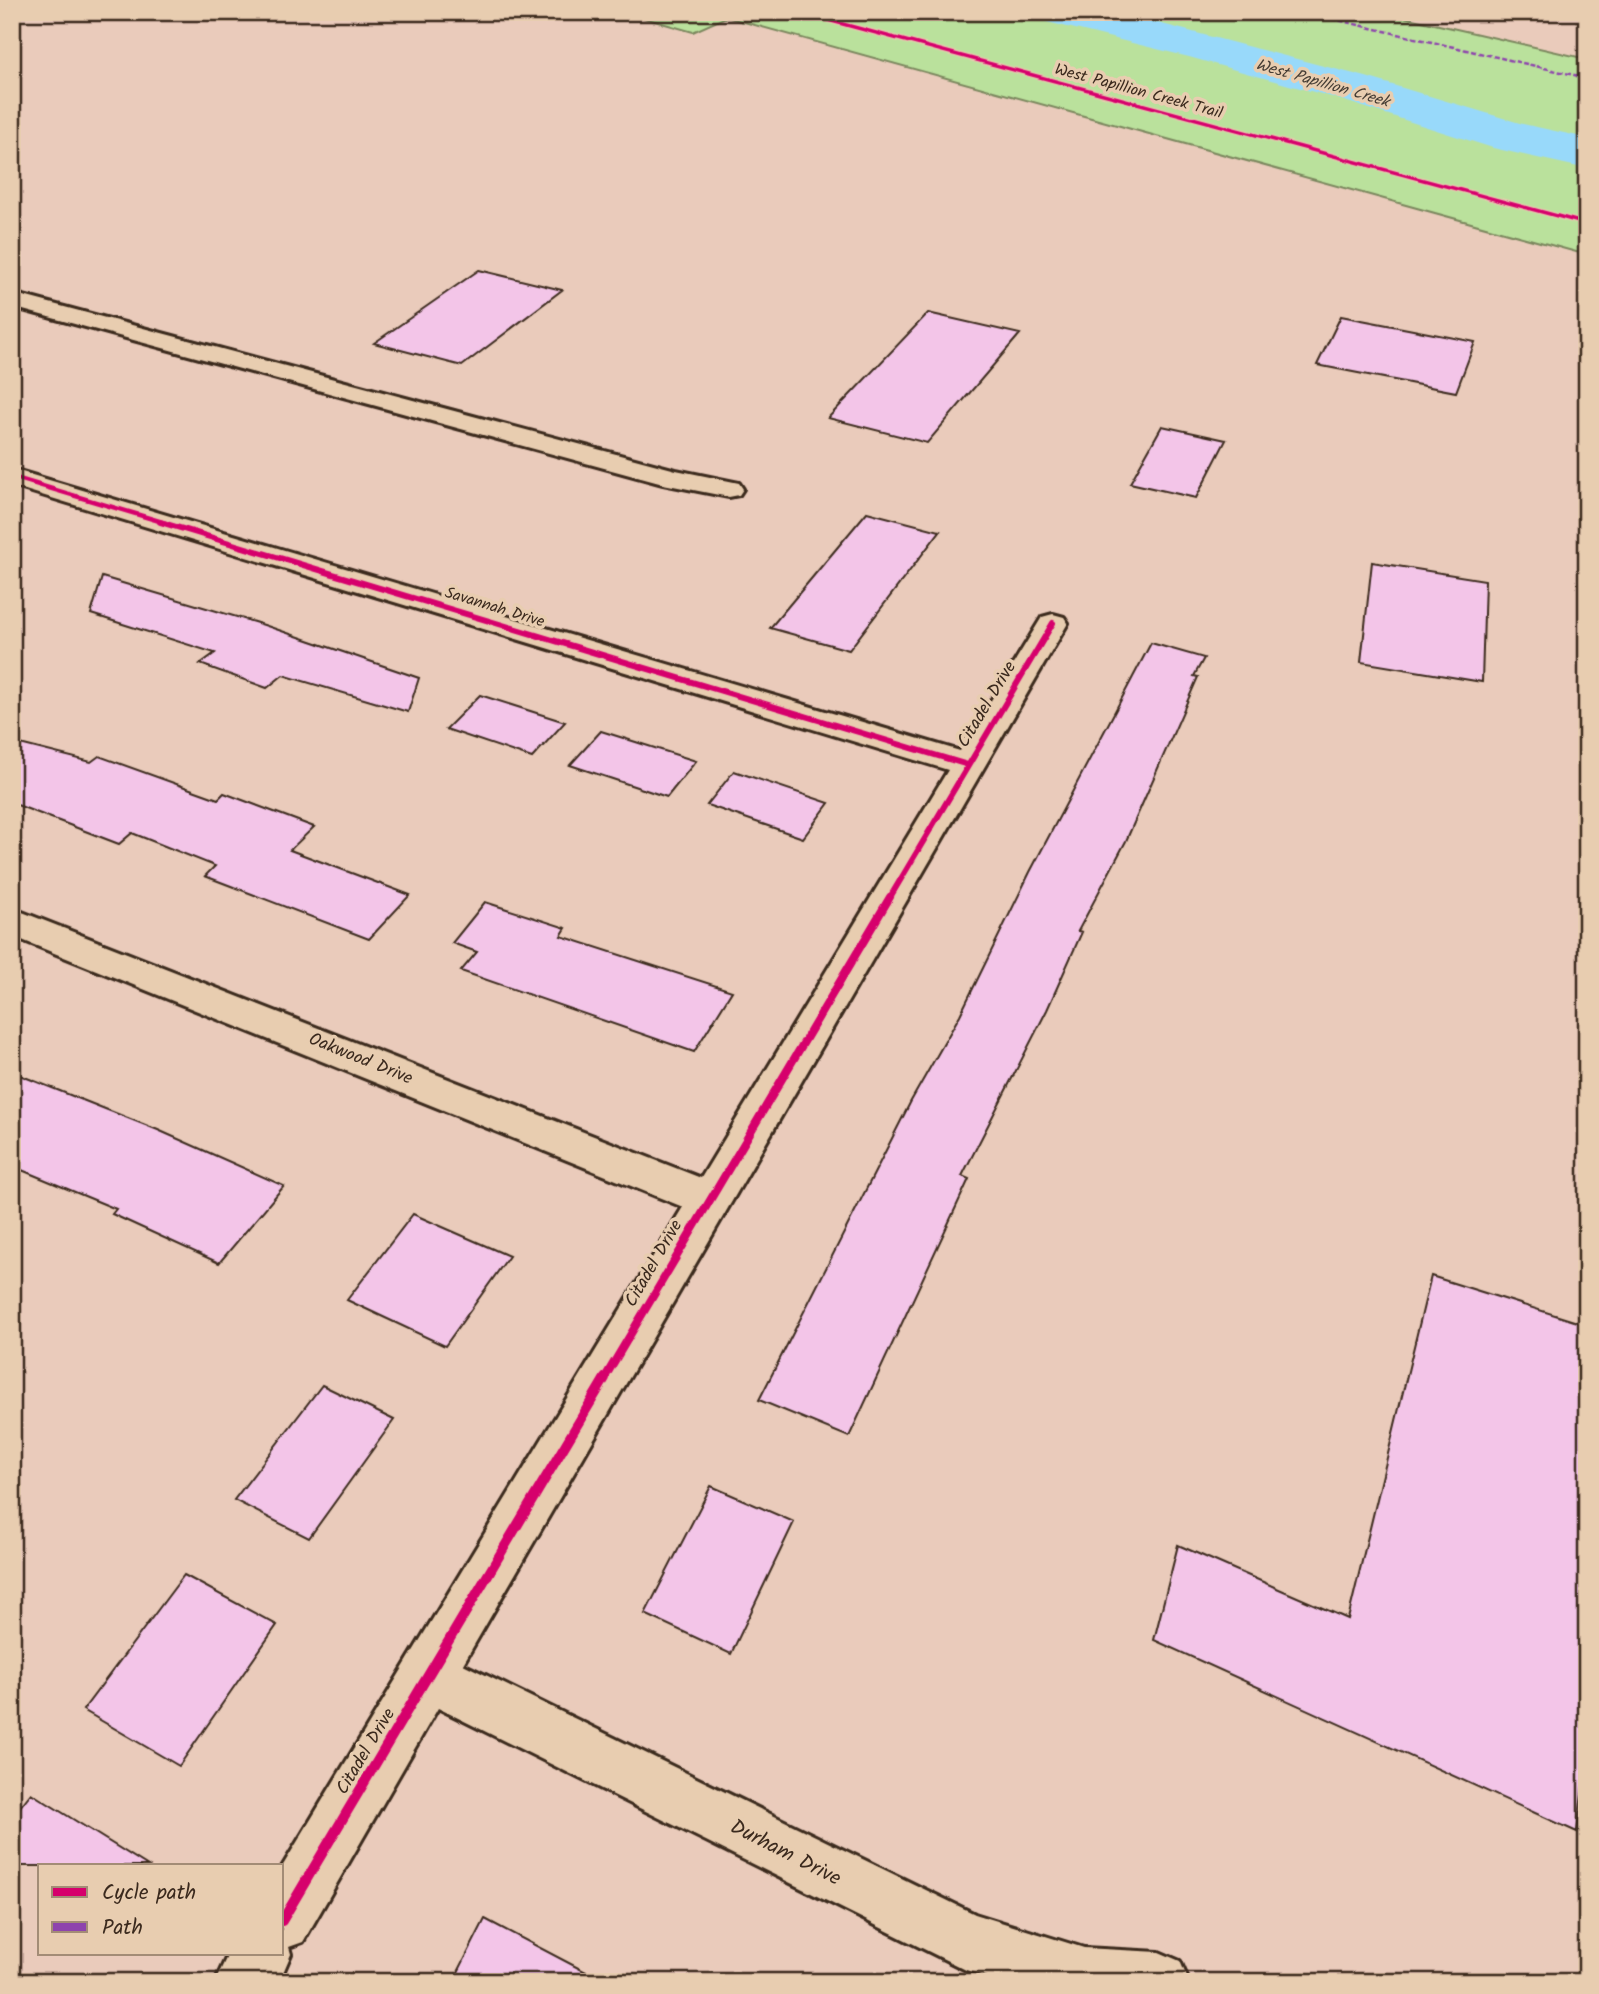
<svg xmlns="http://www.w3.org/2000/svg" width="1599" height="1994" font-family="Kalam,sans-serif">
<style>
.green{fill:#bae19c;stroke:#7a865d;stroke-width:2}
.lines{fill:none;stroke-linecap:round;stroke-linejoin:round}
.river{fill:#98d9fa;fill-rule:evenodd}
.building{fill:#f3c5e8;stroke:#3b2a1e;stroke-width:2}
.minor-casing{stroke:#3b2a1e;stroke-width:6}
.minor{fill:#e8cdb0;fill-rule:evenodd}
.quiet{stroke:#8e44ad;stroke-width:2.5;stroke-dasharray:5 2.5;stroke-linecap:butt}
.cycleway-far4-casing{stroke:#e8cdb0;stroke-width:6}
.cycleway-far3-casing{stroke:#e8cdb0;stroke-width:7}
.cycleway-far2-casing{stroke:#e8cdb0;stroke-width:10}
.cycleway-far1-casing{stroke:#e8cdb0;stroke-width:12}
.cycleway-casing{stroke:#e8cdb0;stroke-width:14}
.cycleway-far4{stroke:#d6006c;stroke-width:3.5}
.cycleway-far3{stroke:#d6006c;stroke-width:4.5}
.cycleway-far2{stroke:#d6006c;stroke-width:6}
.cycleway-far1{stroke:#d6006c;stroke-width:8}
.cycleway{stroke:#d6006c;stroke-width:10}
.labels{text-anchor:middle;stroke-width:7;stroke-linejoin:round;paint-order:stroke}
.far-water-label{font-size:16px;font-style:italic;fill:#443c34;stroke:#e8cdb0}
.far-street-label{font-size:16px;fill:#3b2a1e;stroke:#e8cdb0}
.street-label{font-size:18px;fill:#3b2a1e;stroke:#e8cdb0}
.near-street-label{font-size:21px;fill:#3b2a1e;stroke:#e8cdb0}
</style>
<rect width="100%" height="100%" fill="#eacbbb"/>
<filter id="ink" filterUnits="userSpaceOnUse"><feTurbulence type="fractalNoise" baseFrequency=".0143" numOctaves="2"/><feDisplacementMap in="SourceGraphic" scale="14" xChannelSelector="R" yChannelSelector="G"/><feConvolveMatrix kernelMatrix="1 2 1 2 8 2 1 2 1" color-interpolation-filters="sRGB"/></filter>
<g filter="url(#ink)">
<path class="green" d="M 623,12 L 1382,12 L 1587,59 L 1587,255 L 726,17 L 693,32 Z"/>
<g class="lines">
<path class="river" d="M 1037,12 L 1116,12 L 1366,77 L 1523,124 L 1587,138 L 1587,169 L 1493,148 L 1332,97 L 1189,57 L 1043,21 Z"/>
</g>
<path class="building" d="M 479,270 L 562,290 L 462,366 L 374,343 Z
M 928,313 L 1020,334 L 927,443 L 828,418 Z
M 1341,316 L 1475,342 L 1456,392 L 1317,365 Z
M 1162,426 L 1226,440 L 1196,498 L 1130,483 Z
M 867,512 L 940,531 L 849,650 L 770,628 Z
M 1372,562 L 1485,580 L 1482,682 L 1361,662 Z
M 102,577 L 264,625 L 419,678 L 408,712 L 283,675 L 267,688 L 200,664 L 215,653 L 91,614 Z
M 1151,643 L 1204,658 L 1194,676 L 1198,677 L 1126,841 L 1078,931 L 1082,932 L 1047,1010 L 962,1176 L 969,1179 L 849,1437 L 759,1400 L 911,1101 L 960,1015 L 1030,872 Z
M 480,695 L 565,722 L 532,758 L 446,729 Z
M 601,731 L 696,761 L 667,797 L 570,765 Z
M 12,742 L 91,762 L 99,756 L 218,799 L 224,793 L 314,827 L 290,850 L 410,895 L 369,939 L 205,876 L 215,866 L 132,833 L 119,844 L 12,803 Z
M 734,771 L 829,803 L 803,838 L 707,805 Z
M 485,902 L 566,928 L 561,936 L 732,991 L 694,1052 L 461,971 L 477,952 L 452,943 Z
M 12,1072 L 158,1130 L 284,1186 L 219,1263 L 112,1214 L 116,1209 L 12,1166 Z
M 413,1214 L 509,1256 L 445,1346 L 347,1300 Z
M 1431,1276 L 1587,1325 L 1587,1754 L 1577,1832 L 1154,1640 L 1178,1545 L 1348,1619 Z
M 322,1385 L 394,1420 L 309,1538 L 234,1500 Z
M 711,1486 L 794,1522 L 731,1654 L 645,1614 Z
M 184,1575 L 277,1625 L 179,1766 L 83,1710 Z
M 31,1793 L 148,1866 L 12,1866 L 12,1817 Z
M 485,1919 L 605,1982 L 453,1982 Z"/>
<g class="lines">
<g class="minor-casing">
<path id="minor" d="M 12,293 L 676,470 L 739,483 L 743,489 L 739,495 L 729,497 L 663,484 L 12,307 Z
M 12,469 L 960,751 L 1042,617 L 1053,614 L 1064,617 L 1068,623 L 463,1664 L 975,1914 L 1084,1948 L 1159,1952 L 1180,1961 L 1189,1982 L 1002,1982 L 966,1970 L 438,1708 L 303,1942 L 289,1947 L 291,1954 L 279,1982 L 215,1982 L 228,1954 L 282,1954 L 282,1867 L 683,1207 L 12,936 L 12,908 L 701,1178 L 948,770 L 12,486 Z"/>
</g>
<use href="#minor" class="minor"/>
<path class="quiet" d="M 1303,12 L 1587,78"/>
<g class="cycleway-far4-casing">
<path id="cycleway-far4" d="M 798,12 L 1587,224"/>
</g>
<g class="cycleway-far3-casing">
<path id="cycleway-far3" d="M 12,477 L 166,523"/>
</g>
<g class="cycleway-far2-casing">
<path id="cycleway-far2" d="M 160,522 L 968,765
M 889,899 L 1053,623"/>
</g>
<g class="cycleway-far1-casing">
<path id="cycleway-far1" d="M 604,1379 L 890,897"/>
</g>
<g class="cycleway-casing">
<path id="cycleway" d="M 282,1921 L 605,1378"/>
</g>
<use href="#cycleway-far4" class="cycleway-far4"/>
<use href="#cycleway-far3" class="cycleway-far3"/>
<use href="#cycleway-far2" class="cycleway-far2"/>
<use href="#cycleway-far1" class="cycleway-far1"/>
<use href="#cycleway" class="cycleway"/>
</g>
</g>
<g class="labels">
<g class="far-water-label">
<text transform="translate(1323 82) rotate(16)" y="6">West Papillion Creek</text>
</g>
<g class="far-street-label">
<text transform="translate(1139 90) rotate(15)" y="6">West Papillion Creek Trail</text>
<text transform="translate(495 606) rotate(17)" y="6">Savannah Drive</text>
</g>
<g class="street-label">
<text transform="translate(986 704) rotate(-59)" y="6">Citadel Drive</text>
<text transform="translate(361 1058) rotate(22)" y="6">Oakwood Drive</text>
<text transform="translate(653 1263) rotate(-60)" y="6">Citadel Drive</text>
<text transform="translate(365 1751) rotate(-59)" y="6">Citadel Drive</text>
</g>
<g class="near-street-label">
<text transform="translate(786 1852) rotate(27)" y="7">Durham Drive</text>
</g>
</g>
<rect width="1599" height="1994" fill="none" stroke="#e8cdb0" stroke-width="42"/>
<rect x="21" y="21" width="1557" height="1952" fill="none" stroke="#3b2a1e" stroke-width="2.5" filter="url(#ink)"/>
<rect x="38" y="1864" width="245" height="91" fill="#e8cdb0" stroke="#a38c76" stroke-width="2"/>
<rect x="52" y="1887" width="35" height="10" fill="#d6006c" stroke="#a38c76" stroke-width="2"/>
<text x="102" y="1899" font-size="21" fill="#3b2a1e">Cycle path</text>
<rect x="52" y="1922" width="35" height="10" fill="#8e44ad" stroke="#a38c76" stroke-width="2"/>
<text x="102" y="1934" font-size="21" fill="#3b2a1e">Path</text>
</svg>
